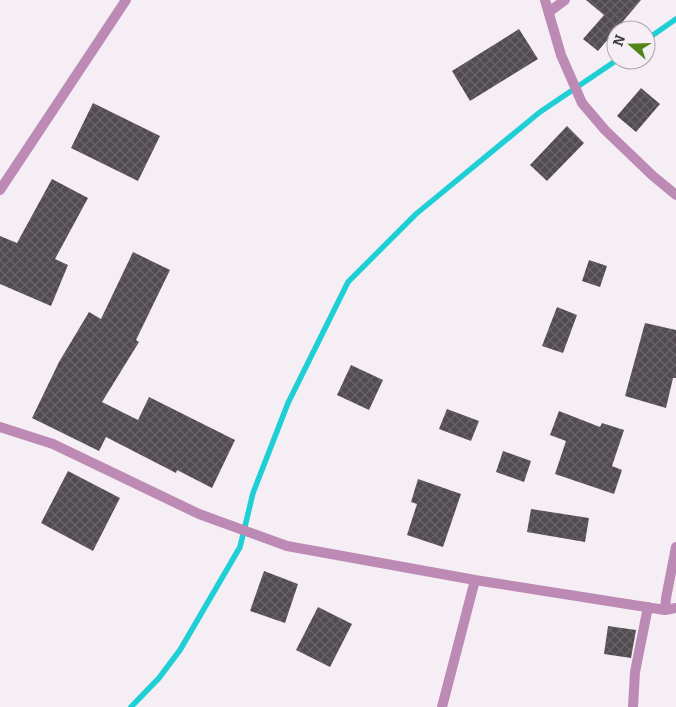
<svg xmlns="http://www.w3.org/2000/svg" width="676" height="707" font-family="Bitter,serif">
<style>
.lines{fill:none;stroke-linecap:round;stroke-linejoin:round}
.stream{stroke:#1fcfd6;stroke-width:5.5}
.building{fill:url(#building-cross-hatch)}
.street{stroke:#bc8ab5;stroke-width:10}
</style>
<defs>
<pattern id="building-cross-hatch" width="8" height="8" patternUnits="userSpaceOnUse" patternTransform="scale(1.25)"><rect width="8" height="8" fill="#524c51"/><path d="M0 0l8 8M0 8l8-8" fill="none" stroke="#696468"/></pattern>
</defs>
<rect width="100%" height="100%" fill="#f5eef4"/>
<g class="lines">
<path class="stream" d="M 646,40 L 676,19
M 131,707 L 159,678 L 180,650 L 240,547 L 253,493 L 288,403 L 348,282 L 416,214 L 540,112 L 617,60"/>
</g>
<path class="building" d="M 586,0 L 641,0 L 598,51 L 583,39 L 604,15 Z
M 519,29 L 538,59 L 470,101 L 452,71 Z
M 641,88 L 660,104 L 636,132 L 617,116 Z
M 93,103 L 160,136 L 138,181 L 71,148 Z
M 567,126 L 584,143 L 547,181 L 530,165 Z
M 52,179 L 88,198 L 55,259 L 68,265 L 51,306 L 0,284 L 0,236 L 17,243 Z
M 133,252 L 170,270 L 136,340 L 139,342 L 102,402 L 138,420 L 149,397 L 235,440 L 212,488 L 177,470 L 176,473 L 106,437 L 99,451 L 32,418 L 59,362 L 89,312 L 101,319 Z
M 589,260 L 607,266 L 600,287 L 582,281 Z
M 557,307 L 577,315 L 563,353 L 542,346 Z
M 645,323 L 676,330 L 676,378 L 673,378 L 666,408 L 625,396 Z
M 351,365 L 383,380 L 369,410 L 337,395 Z
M 447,409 L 479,421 L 471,441 L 439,429 Z
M 559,411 L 600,427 L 602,423 L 624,430 L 612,466 L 622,470 L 614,494 L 555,474 L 566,441 L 550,435 Z
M 503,451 L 531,461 L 524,482 L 496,472 Z
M 68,471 L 120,498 L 93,551 L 41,523 Z
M 418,479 L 461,494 L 443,547 L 407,535 L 417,504 L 411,502 Z
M 531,509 L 589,518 L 585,542 L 527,532 Z
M 264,571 L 298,584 L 285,623 L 250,611 Z
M 318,607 L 352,624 L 330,667 L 296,650 Z
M 608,626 L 636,630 L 631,658 L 604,654 Z"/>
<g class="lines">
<path class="street" d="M 545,0 L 561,55 L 582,103 L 605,130 L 653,176 L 676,195
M 549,12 L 565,0
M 0,190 L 126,0
M 0,427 L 53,444 L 199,514 L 287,546 L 475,580 L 665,610
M 676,547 L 666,598 L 665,610 L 676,608
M 442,707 L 475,580
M 633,707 L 635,672 L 648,607"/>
</g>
<g transform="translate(631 45) rotate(290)"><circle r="24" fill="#f5eef4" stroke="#aba5aa"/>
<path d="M0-4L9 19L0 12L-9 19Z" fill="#518419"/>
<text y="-8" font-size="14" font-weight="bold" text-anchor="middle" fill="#3b383b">N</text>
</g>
</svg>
